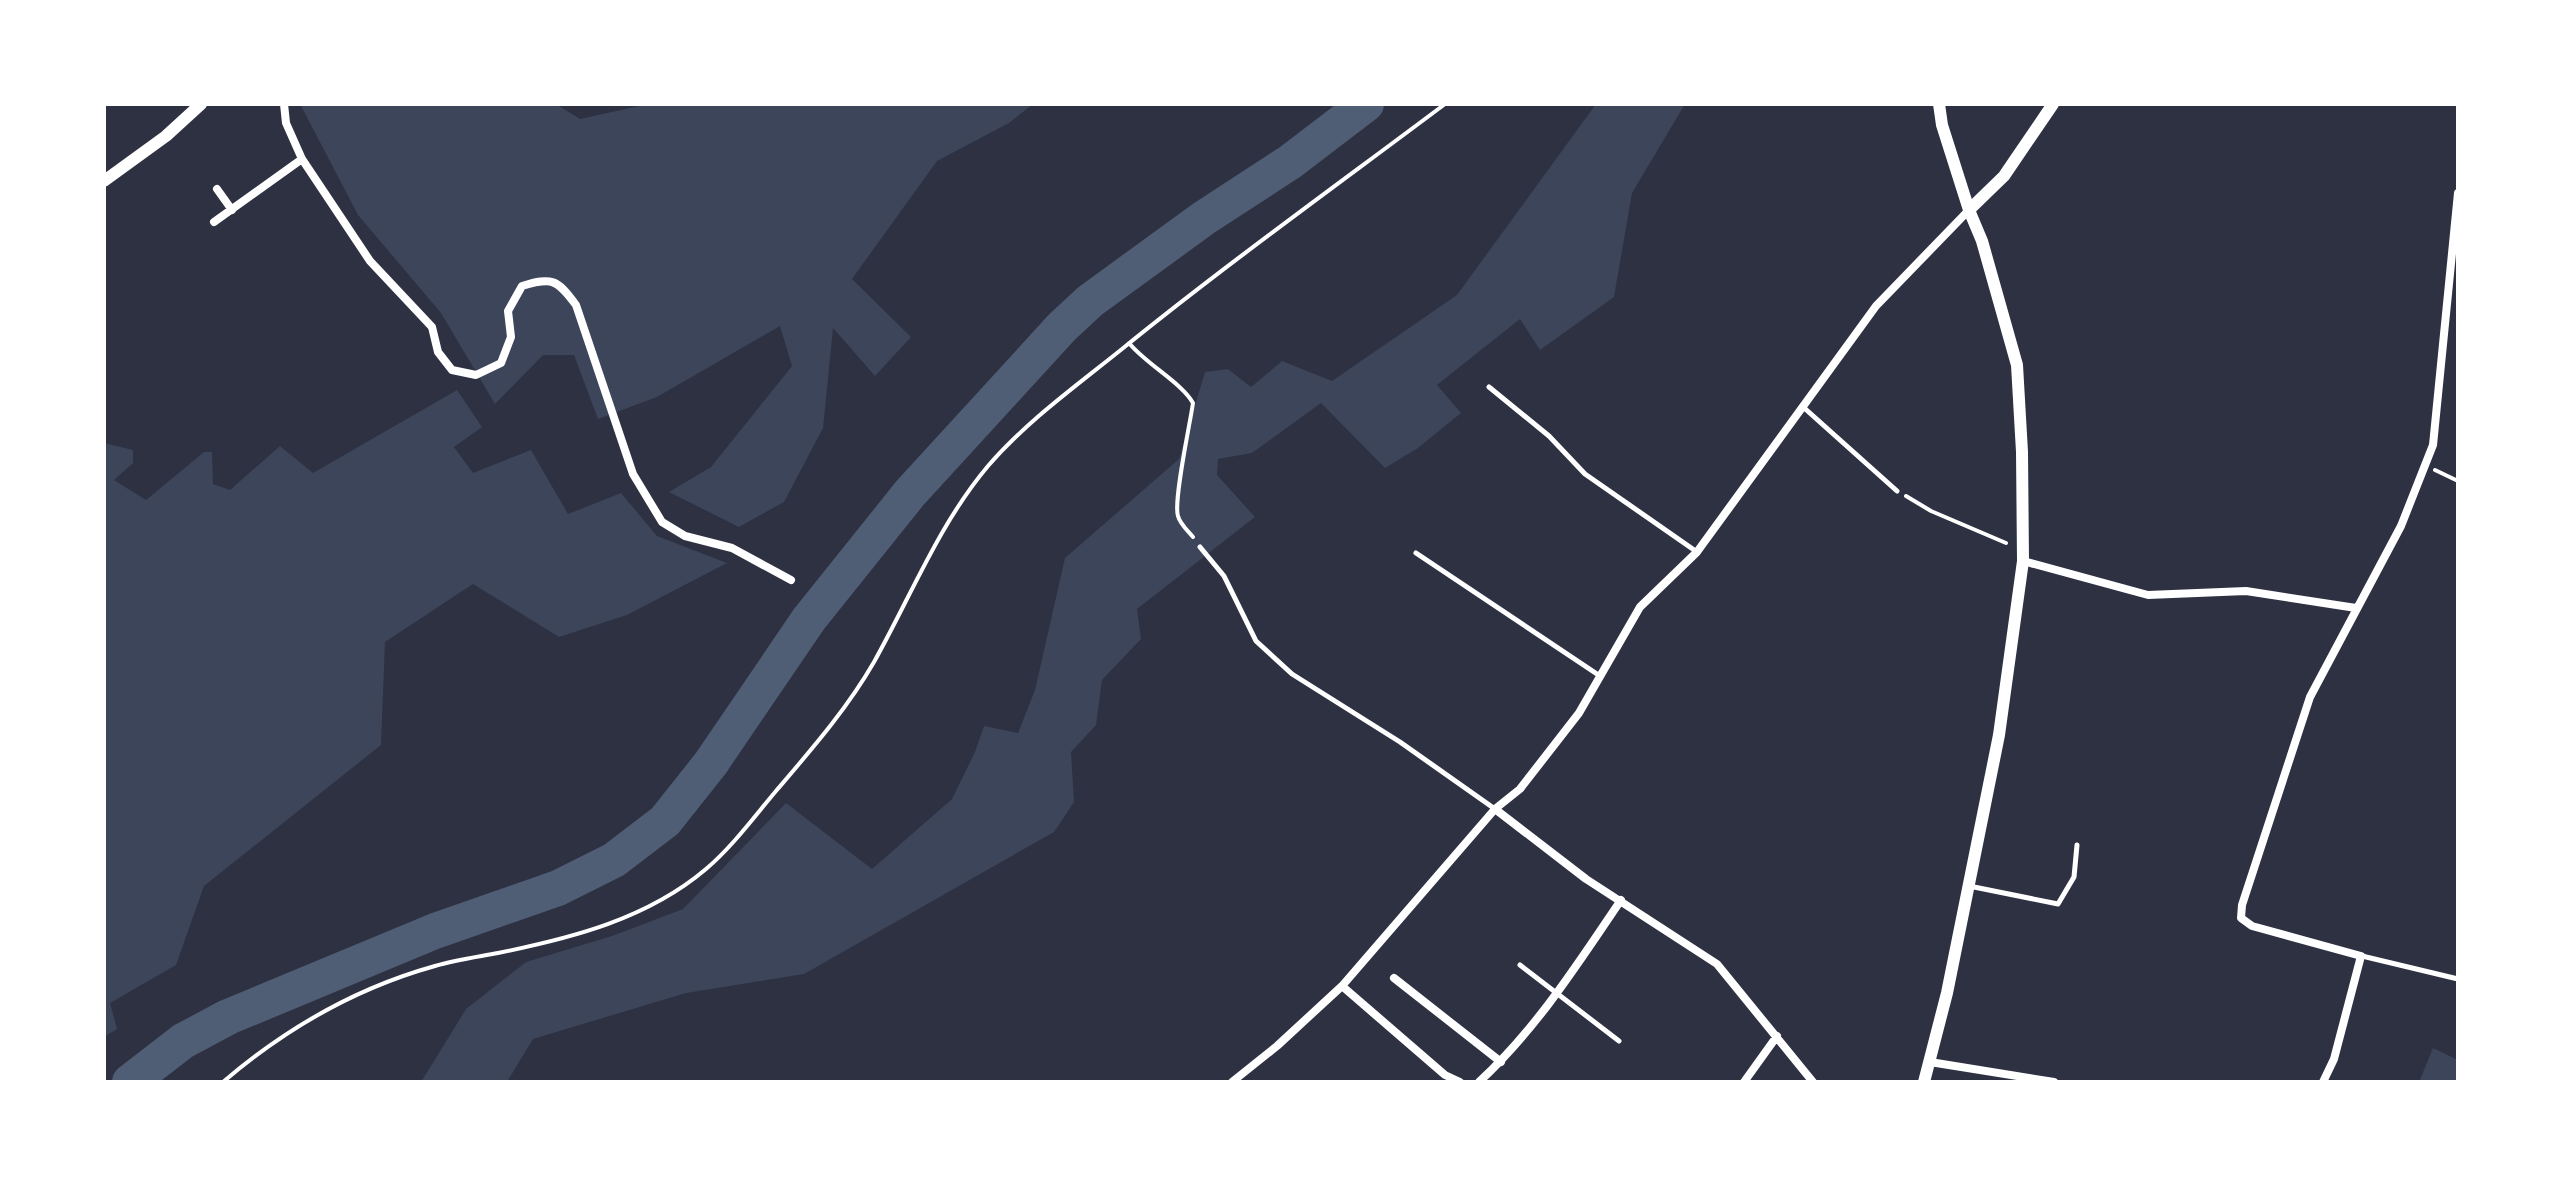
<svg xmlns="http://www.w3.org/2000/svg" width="2562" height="1186" font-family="'IBM Plex Serif',serif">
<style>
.green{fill:#3c4559}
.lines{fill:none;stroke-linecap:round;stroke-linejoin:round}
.river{stroke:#4f5d75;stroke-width:36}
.path{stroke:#fff;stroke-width:4}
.service{stroke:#fff;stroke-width:5}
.minor{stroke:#fff;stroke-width:8}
.tertiary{stroke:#fff;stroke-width:12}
</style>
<rect width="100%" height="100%" fill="#2d3142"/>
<path class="green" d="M 300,104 L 556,104 L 580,119 L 648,104 L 1033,104 L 1009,123 L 937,161 L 852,279 L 911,337 L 875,376 L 833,328 L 823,428 L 784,502 L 739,527 L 669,492 L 711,467 L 792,366 L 780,326 L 657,397 L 598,419 L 574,355 L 543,355 L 495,404 L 441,313 L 358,215 Z
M 1596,104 L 1685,104 L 1632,193 L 1614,297 L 1540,350 L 1520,319 L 1437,385 L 1461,413 L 1418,448 L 1385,468 L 1321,403 L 1252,453 L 1218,459 L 1217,475 L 1255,517 L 1137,609 L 1141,639 L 1102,680 L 1096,725 L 1071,752 L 1074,802 L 1054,832 L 804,974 L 686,993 L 533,1039 L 507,1082 L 421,1082 L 466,1009 L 526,962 L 612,936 L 683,909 L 786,803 L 872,869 L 952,799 L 975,752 L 984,726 L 1018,733 L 1035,690 L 1065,558 L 1179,459 L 1205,372 L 1228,369 L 1251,387 L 1282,361 L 1332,381 L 1457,295 Z
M 457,390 L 482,427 L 454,447 L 473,473 L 531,450 L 568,514 L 621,493 L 657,536 L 727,563 L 627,615 L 559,637 L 473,584 L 385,642 L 381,745 L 204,886 L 176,965 L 110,1003 L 117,1029 L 104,1037 L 104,443 L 133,450 L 133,463 L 114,480 L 146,500 L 204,452 L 212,452 L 213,484 L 230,490 L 280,446 L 313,473 Z
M 2433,1048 L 2458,1060 L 2458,1082 L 2419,1082 Z"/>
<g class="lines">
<path class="river" d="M 130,1082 L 183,1041 L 228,1017 L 435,931 L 558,888 L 614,860 L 665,821 L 711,763 L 809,619 L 910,493 L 1062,327 L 1090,301 L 1204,218 L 1290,162 L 1366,104"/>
<path class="path" d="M 1129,343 C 1146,364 1182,383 1193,403 C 1190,424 1173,502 1178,516 C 1180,524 1188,531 1193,537
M 2435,470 L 2458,481
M 1906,496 L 1931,511 L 2006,543
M 223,1082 C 285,1029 356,988 435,966 C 455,960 477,957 498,953 C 572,938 647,919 706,869 C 732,847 754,817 776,791 C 811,750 847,709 874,662 C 911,596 939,524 988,466 C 1027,421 1076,386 1122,349 C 1227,264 1337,185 1445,104"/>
<path class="service" d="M 1489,387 L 1549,436 L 1585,474 L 1697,552
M 1802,406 L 1897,491
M 1200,547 L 1224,576 L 1256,641 L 1292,674 L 1400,742 L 1495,809
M 1416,553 L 1600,676
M 1969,886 L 2058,904 L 2074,877 L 2077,845
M 2362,956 L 2458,979
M 1520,965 L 1619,1041"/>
<path class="minor" d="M 284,104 L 286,123 L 302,159 L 370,261 L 432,327 L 438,352 L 452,370 L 476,375 L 501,363 L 511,337 L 508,311 L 522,286 C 552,277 557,279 576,305 L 633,474 L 662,522 L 685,536 L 732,548 L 791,580
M 217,189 L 232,210
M 214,222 L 302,159
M 2023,561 L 2148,595 L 2246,591 L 2356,608
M 1495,809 L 1586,879 L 1717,964 L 1813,1082
M 1394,978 L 1501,1062
M 1342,986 L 1445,1075 L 1460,1082
M 1930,1062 L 2054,1082
M 1232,1082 L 1277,1046 L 1342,986 L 1495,809 L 1520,789 L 1579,713 L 1640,607 L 1697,552 L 1876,306 L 1969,210
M 1479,1082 C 1537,1028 1577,965 1621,900
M 1744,1082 L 1777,1036
M 2323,1082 L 2334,1059 L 2361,956 L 2252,926 L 2241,918 L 2242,905 L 2310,697 L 2401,526 L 2433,445 L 2458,193"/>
<path class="tertiary" d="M 104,181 L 166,136 L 201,104
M 1969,210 L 2004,176 L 2053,104
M 1924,1082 L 1947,993 L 1999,735 L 2023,561 L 2022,452 L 2017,365 L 1982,241 L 1969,210 L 1942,125 L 1939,104"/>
</g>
<rect width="2562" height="1186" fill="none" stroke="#ffffff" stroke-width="212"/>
</svg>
